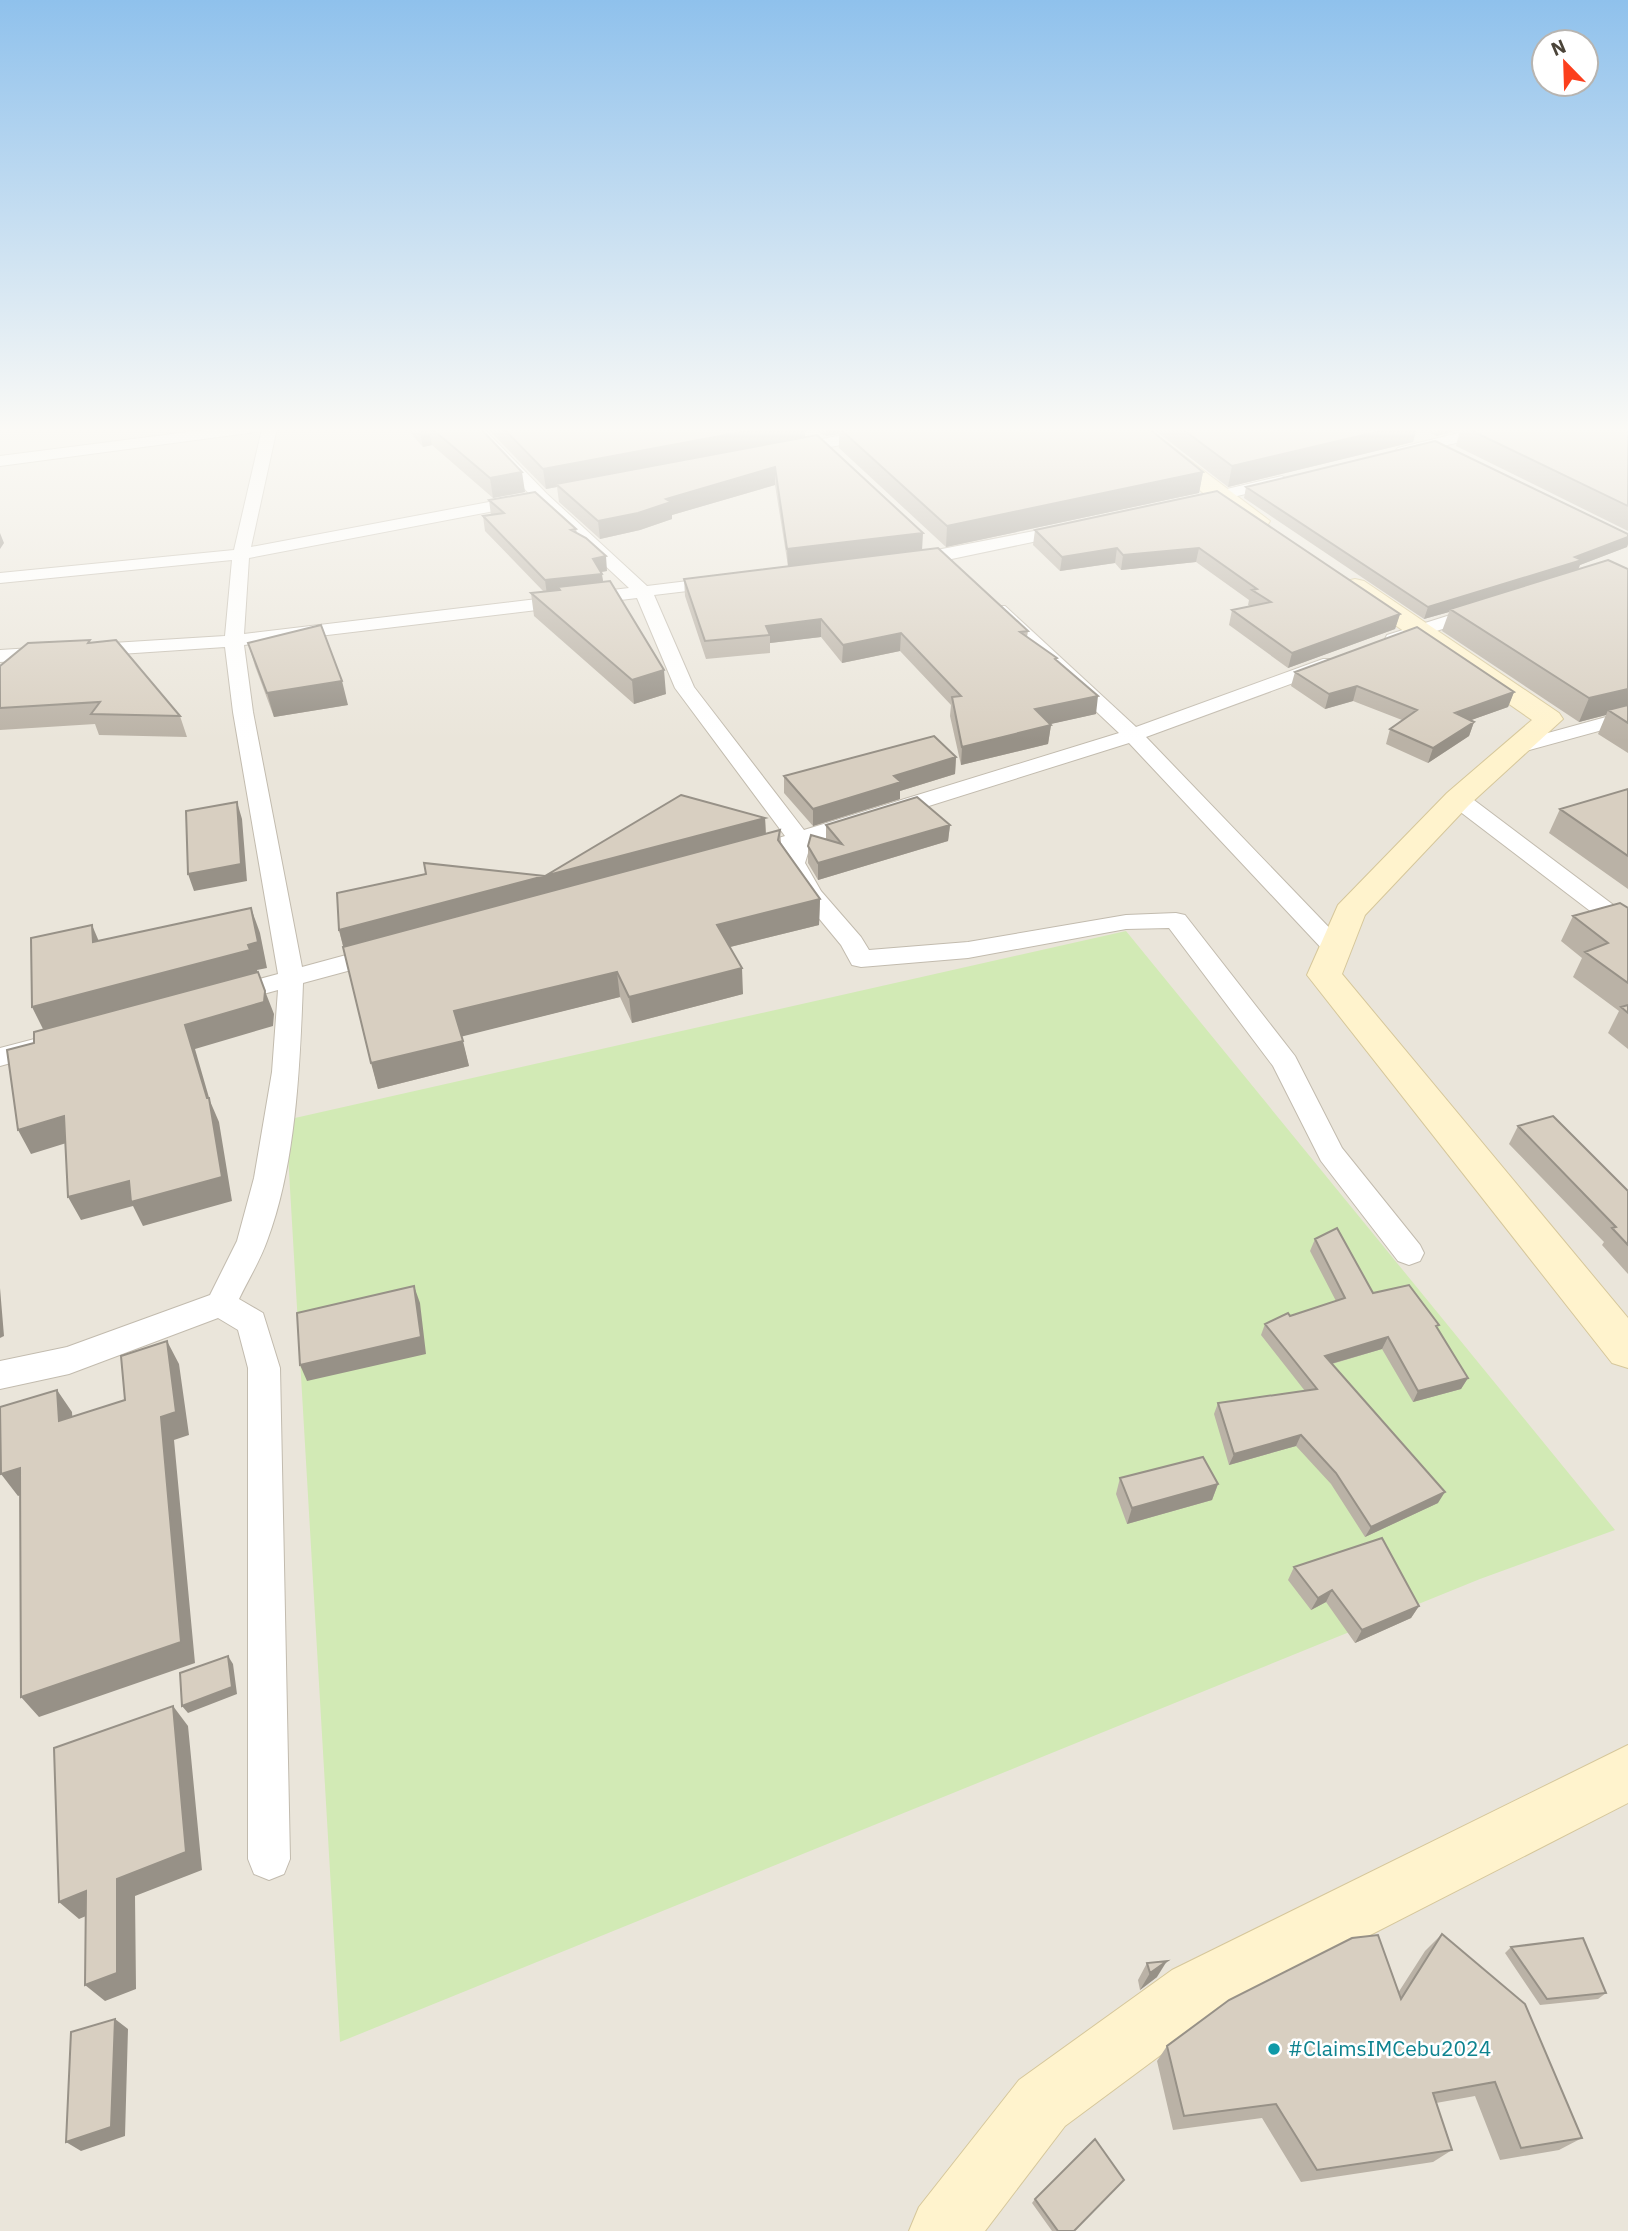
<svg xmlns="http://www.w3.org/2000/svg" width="1628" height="2231" font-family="'IBM Plex Sans',sans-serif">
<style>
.residential{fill:#eae5da}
.green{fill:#d2eab5}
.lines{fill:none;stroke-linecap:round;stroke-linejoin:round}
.street-casing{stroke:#c2bbae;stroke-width:2}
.secondary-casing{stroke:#d6c79b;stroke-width:2}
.street{fill:#fff;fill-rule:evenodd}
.secondary{fill:#fff3cd;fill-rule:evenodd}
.wall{fill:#bab2a6}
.shaded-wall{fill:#979187}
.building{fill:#d8cfc1;stroke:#979187;stroke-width:2}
.culture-dot{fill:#0f9aa8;stroke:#fff;stroke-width:2.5}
.labels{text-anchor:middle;stroke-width:5;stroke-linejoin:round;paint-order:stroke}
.near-culture-label{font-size:21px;fill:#0d838f;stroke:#fff;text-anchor:start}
</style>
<rect width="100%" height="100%" fill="#f6f3ec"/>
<path class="residential" d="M 0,428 L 1628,428 L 1628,2231 L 0,2231 Z"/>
<path class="green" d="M 1126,931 L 1615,1530 L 1480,1579 L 340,2042 L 286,1120 Z"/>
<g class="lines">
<g class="street-casing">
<path id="street" d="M 219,428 L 277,428 L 251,547 L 526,495 L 534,500 L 526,505 L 249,558 L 244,634 L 629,588 L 535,500 L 468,428 L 483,428 L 547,494 L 647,586 L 721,577 L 727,578 L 730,582 L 721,587 L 654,595 L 694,687 L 804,830 L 1119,733 L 993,614 L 990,610 L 993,606 L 1005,606 L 1136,727 L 1323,659 L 1337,659 L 1340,663 L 1337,667 L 1146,737 L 1343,942 L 1346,947 L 1343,952 L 1334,955 L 1325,952 L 1129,743 L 811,843 L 805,863 L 821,891 L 861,937 L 869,950 L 968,942 L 1126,915 L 1176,913 L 1185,915 L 1295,1056 L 1342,1148 L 1420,1245 L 1424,1253 L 1420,1261 L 1409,1265 L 1398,1261 L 1321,1161 L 1273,1066 L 1169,928 L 1126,929 L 968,958 L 861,967 L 852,965 L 841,945 L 803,899 L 781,863 L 785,850 L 747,862 L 739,860 L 736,855 L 739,850 L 785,836 L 675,688 L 637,598 L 244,645 L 253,712 L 302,967 L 383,945 L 392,947 L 395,953 L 392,959 L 303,983 C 300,1065 296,1165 267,1241 C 260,1261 248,1280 239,1299 L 263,1313 L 280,1368 L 290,1859 L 284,1874 L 269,1880 L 254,1874 L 248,1859 L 248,1368 L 238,1330 L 218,1318 L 69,1374 L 0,1389 L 0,1361 L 67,1347 L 210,1295 L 237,1241 L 254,1178 L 272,1072 L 278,990 L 227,1004 L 218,1002 L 214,996 L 218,990 L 278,974 L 233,712 L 225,647 L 0,662 L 0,650 L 225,636 L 232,560 L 0,583 L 0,573 L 234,550 L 262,429 L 256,432 L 0,466 L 0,456 Z
M 881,428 L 913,428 L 906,432 L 790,455 L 782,450 L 790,445 Z
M 1479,428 L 1506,428 L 1504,431 L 1403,456 L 1395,451 L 1398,448 Z
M 1282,476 L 1290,481 L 1288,484 L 1195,506 L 1187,501 L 1189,498 Z
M 1070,524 L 1078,529 L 1076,533 L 942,561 L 911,565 L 902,560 L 911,555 Z
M 1482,605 L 1491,610 L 1488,614 L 1394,645 L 1385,639 L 1387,635 Z
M 1628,711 L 1628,723 L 1522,752 L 1515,750 L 1512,746 L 1515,742 Z
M 1458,792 L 1466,794 L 1628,916 L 1628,935 L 1619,933 L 1450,804 L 1447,799 L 1450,794 Z
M 42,1037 L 51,1040 L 55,1046 L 51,1052 L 0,1066 L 0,1048 Z"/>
</g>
<g class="secondary-casing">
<path id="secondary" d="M 1124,428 L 1147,428 L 1270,521 L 1267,526 L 1251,526 L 1213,501 Z
M 1355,579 L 1364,581 L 1559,713 L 1563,719 L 1469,805 L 1365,915 L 1342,974 L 1628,1318 L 1628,1368 L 1612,1363 L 1307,975 L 1338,905 L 1447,793 L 1532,720 L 1346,591 L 1343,586 L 1346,581 Z
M 1628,1745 L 1628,1803 L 1216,2014 L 1065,2126 L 985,2231 L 909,2231 L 919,2207 L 1019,2080 L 1172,1970 Z"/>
</g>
<use href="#street" class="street"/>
<use href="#secondary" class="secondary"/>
</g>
<path class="wall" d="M 406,428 L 480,428 L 525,492 L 493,498 L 432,445 L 423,447 Z
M 487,428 L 1148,428 L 1203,472 L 1199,493 L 946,547 L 839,448 L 839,434 L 826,436 L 811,429 L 805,432 L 805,437 L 922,550 L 1028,631 L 1027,637 L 1057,658 L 1057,661 L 1096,714 L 1050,724 L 1051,725 L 1048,744 L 961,765 L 950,716 L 951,705 L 900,651 L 842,663 L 821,637 L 770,643 L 770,653 L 706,659 L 685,596 L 684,579 L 788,566 L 775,485 L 672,515 L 672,519 L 640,530 L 600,539 L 559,502 L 557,487 L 546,489 Z
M 1152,428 L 1417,428 L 1413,442 L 1228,487 Z
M 1421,428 L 1628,428 L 1628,531 L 1456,446 L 1460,430 L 1436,436 Z
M 1246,487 L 1628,534 L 1628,544 L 1627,547 L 1580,565 L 1578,569 L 1628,723 L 1628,753 L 1598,734 L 1606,715 L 1579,722 L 1442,631 L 1449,612 L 1424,619 L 1244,498 Z
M 1217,491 L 1400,614 L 1395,629 L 1288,668 L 1229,625 L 1232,610 L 1250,606 L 1248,605 L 1249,600 L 1196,562 L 1121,570 L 1115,563 L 1060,571 L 1033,545 L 1035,530 Z
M 489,500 L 576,529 L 577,533 L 607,571 L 601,572 L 603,582 L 666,694 L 634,704 L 534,616 L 531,593 L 544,592 L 485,531 L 483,516 L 491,515 Z
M 91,642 L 180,716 L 187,737 L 99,735 L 95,724 L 0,730 L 0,666 Z
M 248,643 L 348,705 L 274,717 L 255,666 Z
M 1295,672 L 1514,692 L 1508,707 L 1471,720 L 1474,722 L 1469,736 L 1428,763 L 1386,744 L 1390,729 L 1402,720 L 1353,701 L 1325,709 L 1291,686 Z
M 956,757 L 955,774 L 900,791 L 900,799 L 813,826 L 784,793 L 784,776 Z
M 1628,789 L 1628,889 L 1549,833 L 1560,809 Z
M 765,818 L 766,834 L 780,830 L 781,843 L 820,899 L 819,925 L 730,947 L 743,994 L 632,1023 L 620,997 L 461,1036 L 469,1066 L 378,1089 L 339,930 L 426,874 L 545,876 Z
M 826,825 L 950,825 L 948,841 L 818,880 L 808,863 L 808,846 L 826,839 Z
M 1628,908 L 1628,1049 L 1608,1033 L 1619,1011 L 1573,977 L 1582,958 L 1561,941 L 1573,916 Z
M 1518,1126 L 1628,1191 L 1628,1274 L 1602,1245 L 1604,1242 L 1509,1144 Z
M 1315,1239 L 1373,1293 L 1437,1329 L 1468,1378 L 1461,1389 L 1413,1402 L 1382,1349 L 1332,1364 L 1438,1503 L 1365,1537 L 1331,1484 L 1296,1446 L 1229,1465 L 1214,1414 L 1218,1403 L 1305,1391 L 1261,1335 L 1265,1324 L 1336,1301 L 1310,1251 Z
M 1120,1478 L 1218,1484 L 1212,1500 L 1127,1524 L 1116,1494 Z
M 1294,1567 L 1419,1606 L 1411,1618 L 1355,1643 L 1326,1602 L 1311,1610 L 1288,1580 Z
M 1442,1934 L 1582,2138 L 1559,2150 L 1500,2160 L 1475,2096 L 1436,2103 L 1452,2150 L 1433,2162 L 1301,2182 L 1262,2118 L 1173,2130 L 1157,2061 L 1167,2046 L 1398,1993 L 1425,1951 Z
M 1511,1947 L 1606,1993 L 1598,1999 L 1540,2005 L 1505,1953 Z
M 1147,1963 L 1157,1977 L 1140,1990 L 1138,1980 Z
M 1035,2199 L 1075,2231 L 1052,2231 L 1032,2203 Z"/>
<path class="shaded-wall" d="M 419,428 L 429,428 L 432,445 L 423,447 Z
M 763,428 L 811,428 L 805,432 L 805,440 L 556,484 L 557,487 L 546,489 L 543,469 Z
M 826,428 L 839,428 L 839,434 L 826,436 Z
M 1393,428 L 1417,428 L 1413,442 L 1228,487 L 1232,466 Z
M 1439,428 L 1461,428 L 1460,430 L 1436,436 Z
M 775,467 L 775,485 L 672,515 L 672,519 L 640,530 L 600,539 L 598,521 L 666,499 Z
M 522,472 L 525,492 L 493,498 L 490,478 Z
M 1203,472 L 1199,493 L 946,547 L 947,526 Z
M 0,533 L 4,543 L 0,549 Z
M 923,533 L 922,551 L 788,567 L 787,549 Z
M 1628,537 L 1628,544 L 1627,547 L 1580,565 L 1577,572 L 1450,609 L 1449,612 L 1424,619 L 1428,607 L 1575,557 Z
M 1117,548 L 1115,563 L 1060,571 L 1062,557 Z
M 1199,548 L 1196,562 L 1121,570 L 1123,555 Z
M 606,556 L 607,571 L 595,573 L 593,559 Z
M 602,574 L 604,588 L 560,590 L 558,587 L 558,594 L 547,595 L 545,580 Z
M 1400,614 L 1395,629 L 1288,668 L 1292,653 Z
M 821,619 L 821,637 L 770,643 L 770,635 L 766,626 Z
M 901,633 L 900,651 L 842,663 L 843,645 Z
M 664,670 L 666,694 L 634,704 L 632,680 Z
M 342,681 L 348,705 L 274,717 L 267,693 Z
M 1357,686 L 1353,701 L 1325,709 L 1329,694 Z
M 1628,689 L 1628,709 L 1608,710 L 1606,715 L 1579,722 L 1589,698 Z
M 1514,692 L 1508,707 L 1449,728 L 1455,713 Z
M 1098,696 L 1096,714 L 1033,728 L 1035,709 Z
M 1474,722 L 1469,736 L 1428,763 L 1433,748 Z
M 1051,725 L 1048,744 L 961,765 L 962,747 Z
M 956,757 L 955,774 L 900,791 L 900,799 L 813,826 L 813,809 L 894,776 Z
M 237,802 L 242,819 L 247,881 L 194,891 L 188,874 Z
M 765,818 L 766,840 L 345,953 L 339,930 Z
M 950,825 L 948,841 L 818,880 L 818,863 Z
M 820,899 L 819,925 L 718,950 L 717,925 Z
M 251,908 L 260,933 L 267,968 L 257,970 L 259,975 L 45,1033 L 32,1007 L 248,945 Z
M 92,925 L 103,951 L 93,942 Z
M 742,968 L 743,994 L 632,1023 L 629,997 Z
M 617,972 L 620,997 L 460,1037 L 454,1011 Z
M 265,991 L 274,1014 L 273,1026 L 195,1049 L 210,1101 L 219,1122 L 232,1201 L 143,1226 L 133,1206 L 81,1220 L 68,1197 L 185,1025 Z
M 463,1041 L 469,1066 L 378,1089 L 371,1063 Z
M 64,1116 L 76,1140 L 31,1154 L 18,1130 Z
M 414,1286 L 420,1303 L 426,1354 L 307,1381 L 300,1365 Z
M 0,1288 L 4,1336 L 0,1338 Z
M 1388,1337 L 1382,1349 L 1320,1367 L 1325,1356 Z
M 167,1341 L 179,1364 L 189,1435 L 174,1440 L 195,1663 L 39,1717 L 21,1697 L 161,1417 Z
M 1468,1378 L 1461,1389 L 1413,1402 L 1418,1391 Z
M 57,1390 L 72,1412 L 74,1443 L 59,1421 Z
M 1301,1435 L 1296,1446 L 1229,1465 L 1234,1454 Z
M 20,1468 L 36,1490 L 18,1496 L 1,1474 Z
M 1218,1484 L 1212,1500 L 1127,1524 L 1132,1508 Z
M 1445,1492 L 1438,1503 L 1365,1537 L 1371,1527 Z
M 1332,1590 L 1326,1602 L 1311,1610 L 1318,1598 Z
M 1419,1606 L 1411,1618 L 1355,1643 L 1362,1630 Z
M 228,1656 L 233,1664 L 237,1694 L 188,1713 L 182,1706 Z
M 173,1706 L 188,1726 L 202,1870 L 135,1896 L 136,1989 L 105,2001 L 85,1985 L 117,1879 Z
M 86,1891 L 105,1908 L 79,1919 L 59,1902 Z
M 1167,1961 L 1157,1977 L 1140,1990 L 1150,1973 Z
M 115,2019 L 128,2029 L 125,2136 L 81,2151 L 66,2142 Z"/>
<path class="building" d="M 431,428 L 480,428 L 522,472 L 490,478 Z
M 503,428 L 763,428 L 543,469 Z
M 839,428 L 1148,428 L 1203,472 L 947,526 Z
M 1181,428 L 1393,428 L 1232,466 Z
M 1466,428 L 1628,428 L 1628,506 Z
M 817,435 L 923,533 L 787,549 L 775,467 L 666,499 L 671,502 L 638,513 L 598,521 L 556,484 Z
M 1435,441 L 1628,534 L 1628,537 L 1575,557 L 1582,560 L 1428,607 L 1246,487 Z
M 1217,491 L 1400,614 L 1292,653 L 1232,610 L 1271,602 L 1252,590 L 1257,589 L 1199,548 L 1123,555 L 1117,548 L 1062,557 L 1035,530 Z
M 535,492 L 576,529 L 571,530 L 586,538 L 606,556 L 593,559 L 602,574 L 545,580 L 483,516 L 504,513 L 489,500 Z
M 938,548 L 1028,631 L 1020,632 L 1057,658 L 1055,659 L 1098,696 L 1035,709 L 1051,725 L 962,747 L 952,697 L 961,696 L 901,633 L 843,645 L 821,619 L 766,626 L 770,635 L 705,641 L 684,579 Z
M 1608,560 L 1628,569 L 1628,689 L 1589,698 L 1450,609 Z
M 610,581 L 664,670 L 632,680 L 531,593 L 560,590 L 558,587 Z
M 321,625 L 342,681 L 267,693 L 248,643 Z
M 1417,627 L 1514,692 L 1455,713 L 1474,722 L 1433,748 L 1390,729 L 1417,710 L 1357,686 L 1329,694 L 1295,672 Z
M 90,640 L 88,643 L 116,640 L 180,716 L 91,714 L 100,702 L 0,708 L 0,666 L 28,643 Z
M 1628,705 L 1628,723 L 1608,710 Z
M 934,736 L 956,757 L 894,776 L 901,782 L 813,809 L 784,776 Z
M 1628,789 L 1628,856 L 1560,809 Z
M 681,795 L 765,818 L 339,930 L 337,893 L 426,874 L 424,863 L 545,876 Z
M 917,797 L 950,825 L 818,863 L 808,846 L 811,835 L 842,844 L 826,825 Z
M 237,802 L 241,864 L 188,874 L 186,811 Z
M 780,830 L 778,840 L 820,899 L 717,925 L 742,968 L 629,997 L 617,972 L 454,1011 L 463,1041 L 371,1063 L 343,947 Z
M 1620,903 L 1628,908 L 1628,983 L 1585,952 L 1608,943 L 1573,916 Z
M 251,908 L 258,942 L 248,945 L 250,950 L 32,1007 L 31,938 L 92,925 L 93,942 Z
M 258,972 L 265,991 L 264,1002 L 185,1025 L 207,1098 L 209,1098 L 222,1177 L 131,1202 L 129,1181 L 68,1197 L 64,1116 L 18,1130 L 7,1050 L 34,1043 L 34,1032 Z
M 1628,1005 L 1628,1013 L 1621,1007 Z
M 1553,1116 L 1628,1191 L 1628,1245 L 1612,1228 L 1616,1227 L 1518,1126 Z
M 1337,1228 L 1373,1293 L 1409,1285 L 1439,1325 L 1436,1326 L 1468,1378 L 1418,1391 L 1388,1337 L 1325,1356 L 1445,1492 L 1371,1527 L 1336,1473 L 1301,1435 L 1234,1454 L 1218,1403 L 1317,1389 L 1265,1324 L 1288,1313 L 1290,1316 L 1345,1298 L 1315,1239 Z
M 414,1286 L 421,1337 L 300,1365 L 297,1313 Z
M 167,1341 L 176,1412 L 161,1417 L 181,1642 L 21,1697 L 20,1468 L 1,1474 L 0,1407 L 57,1390 L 59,1421 L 125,1400 L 121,1356 Z
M 1203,1457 L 1218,1484 L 1132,1508 L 1120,1478 Z
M 1382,1538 L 1419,1606 L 1362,1630 L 1332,1590 L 1318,1598 L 1294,1567 Z
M 228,1656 L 232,1687 L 182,1706 L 180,1673 Z
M 173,1706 L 186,1852 L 117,1879 L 117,1973 L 85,1985 L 86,1891 L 59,1902 L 54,1748 Z
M 1442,1934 L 1525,2004 L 1582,2138 L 1521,2148 L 1495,2082 L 1433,2093 L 1452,2150 L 1317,2170 L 1276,2104 L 1184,2116 L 1167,2046 L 1229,2000 L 1352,1938 L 1378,1935 L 1401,1999 Z
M 1583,1938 L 1606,1993 L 1547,1999 L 1511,1947 Z
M 1167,1961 L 1150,1973 L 1147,1963 Z
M 115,2019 L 111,2127 L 66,2142 L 71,2032 Z
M 1095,2139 L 1124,2180 L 1074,2231 L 1058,2231 L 1035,2199 Z"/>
<linearGradient id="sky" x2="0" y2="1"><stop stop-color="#8fc1ec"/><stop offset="0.58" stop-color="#fbfaf6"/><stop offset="1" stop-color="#fbfaf6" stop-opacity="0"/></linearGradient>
<rect width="1628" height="741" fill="url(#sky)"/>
<circle class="culture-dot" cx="1274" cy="2049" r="7"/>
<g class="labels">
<g class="near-culture-label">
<text x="1288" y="2056">#ClaimsIMCebu2024</text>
</g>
</g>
<g transform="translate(1565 63) rotate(337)"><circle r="33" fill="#ffffff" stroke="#b7b4b0" stroke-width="2"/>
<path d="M0-5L12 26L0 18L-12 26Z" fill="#fc3f1d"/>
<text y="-10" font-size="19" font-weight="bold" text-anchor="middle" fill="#4b4439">N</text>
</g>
</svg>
